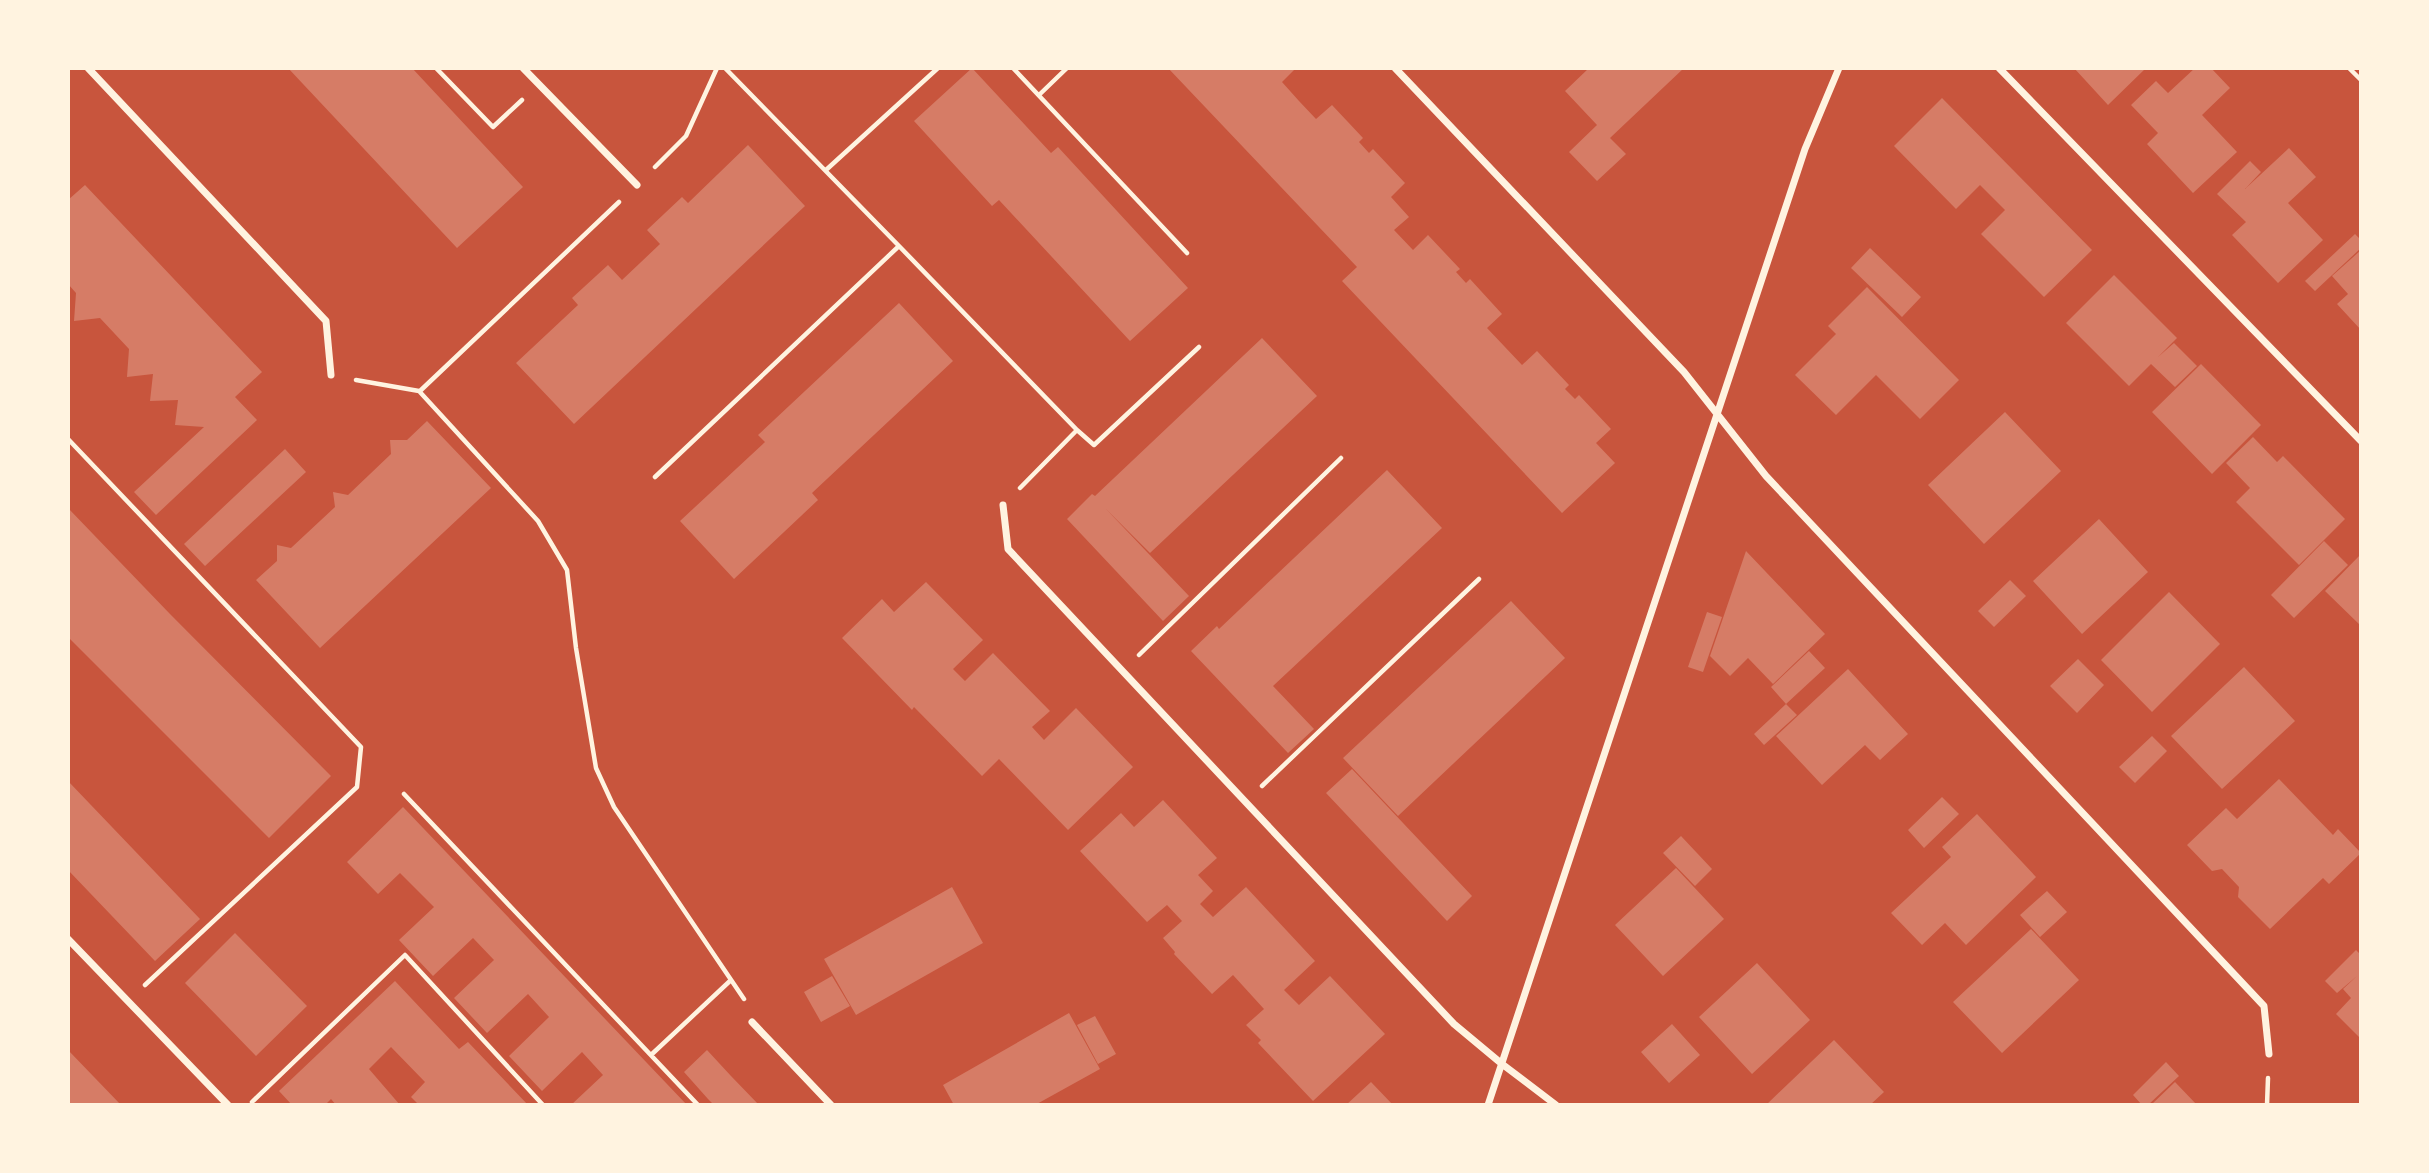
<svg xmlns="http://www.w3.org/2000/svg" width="2429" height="1173" font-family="Ubuntu,sans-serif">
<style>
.building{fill:#d67c66}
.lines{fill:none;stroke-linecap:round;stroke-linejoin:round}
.path{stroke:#fff3e0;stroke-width:4.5}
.minor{stroke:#fff3e0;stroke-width:7}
</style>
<rect width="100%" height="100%" fill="#c8553d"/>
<path class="building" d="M 288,68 L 412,68 L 523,187 L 457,248 Z
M 972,68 L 1051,153 L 1058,147 L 1188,288 L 1130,341 L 999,200 L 992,206 L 914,121 Z
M 1168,68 L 1296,68 L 1282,82 L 1299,101 L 1316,119 L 1332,105 L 1363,138 L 1359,142 L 1369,153 L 1373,149 L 1405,183 L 1391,197 L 1409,217 L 1394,230 L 1413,250 L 1428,235 L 1460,269 L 1456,272 L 1466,283 L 1470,279 L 1502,314 L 1487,328 L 1522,365 L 1537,351 L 1569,385 L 1565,389 L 1575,399 L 1579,395 L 1611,429 L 1596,443 L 1615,463 L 1562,513 L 1342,281 L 1357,267 Z
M 1589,68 L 1684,68 L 1610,138 L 1626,154 L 1597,181 L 1569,152 L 1597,125 L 1565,91 Z
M 2074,68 L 2146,68 L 2108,105 Z
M 2195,68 L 2211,68 L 2230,88 L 2202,115 L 2237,152 L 2193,193 L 2147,144 L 2158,133 L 2131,105 L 2156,81 L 2168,93 Z
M 1942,98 L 2092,250 L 2044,297 L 1981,234 L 2005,210 L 1980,185 L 1956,209 L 1894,146 Z
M 748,145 L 805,206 L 574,424 L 516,363 L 578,305 L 572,298 L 608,265 L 622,280 L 640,263 L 660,244 L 647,230 L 682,197 L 688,203 Z
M 2289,148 L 2316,177 L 2288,203 L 2323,240 L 2278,283 L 2232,235 L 2246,222 L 2217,194 L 2250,161 L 2261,172 L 2245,189 Z
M 85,185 L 262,372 L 235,397 L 257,420 L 156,515 L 134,492 L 204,427 L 175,425 L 178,400 L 150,401 L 153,374 L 127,377 L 129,349 L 100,318 L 74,321 L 76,293 L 68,284 L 68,200 Z
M 2355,234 L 2361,240 L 2361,248 L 2315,291 L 2305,281 Z
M 1870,248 L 1921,297 L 1902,317 L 1851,268 Z
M 2361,250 L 2361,330 L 2337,304 L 2348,294 L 2332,276 Z
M 2114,275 L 2177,338 L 2158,357 L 2174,343 L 2197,366 L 2175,387 L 2151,364 L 2129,386 L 2066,323 Z
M 1867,287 L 1959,380 L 1920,419 L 1876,375 L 1836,415 L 1795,375 L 1836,334 L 1828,326 Z
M 899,303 L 953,361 L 812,493 L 818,500 L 734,579 L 680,521 L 765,442 L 758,435 Z
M 1262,338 L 1317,396 L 1150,553 L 1105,508 L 1189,596 L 1163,621 L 1067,519 L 1092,494 L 1095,496 Z
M 2201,364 L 2261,425 L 2212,474 L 2152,412 Z
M 2005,412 L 2061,471 L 1984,544 L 1928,485 Z
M 427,421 L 491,488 L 320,648 L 256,580 L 277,561 L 277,545 L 291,548 L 335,507 L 333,492 L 348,495 L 391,454 L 390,440 L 407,440 Z
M 2253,437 L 2277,462 L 2283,456 L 2345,519 L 2299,565 L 2236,502 L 2250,488 L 2226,463 Z
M 285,449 L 306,472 L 205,566 L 184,544 Z
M 1387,470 L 1442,528 L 1273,686 L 1314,729 L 1288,753 L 1191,651 L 1217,626 L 1219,629 Z
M 68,508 L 170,614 L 331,776 L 269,838 L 68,637 Z
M 2099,519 L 2148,572 L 2082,634 L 2033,581 Z
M 2324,541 L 2348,565 L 2294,618 L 2271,595 Z
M 1746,551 L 1825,634 L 1773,684 L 1748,658 L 1730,676 L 1710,656 Z
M 2361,554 L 2361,626 L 2325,591 Z
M 2010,580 L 2026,596 L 1994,627 L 1978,611 Z
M 926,582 L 983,640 L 953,669 L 965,681 L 993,653 L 1050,711 L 1032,727 L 1044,740 L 1076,708 L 1133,767 L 1068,830 L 999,759 L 982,776 L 914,707 L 912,710 L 842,638 L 882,599 L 894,612 Z
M 2169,592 L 2220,644 L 2152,712 L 2101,660 Z
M 1511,601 L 1565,658 L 1398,816 L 1343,758 Z
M 1707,612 L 1722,617 L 1703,672 L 1688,667 Z
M 1809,651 L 1825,668 L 1786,704 L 1771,687 Z
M 2078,659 L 2104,685 L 2077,713 L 2050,686 Z
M 2244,667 L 2295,721 L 2222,789 L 2171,736 Z
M 1848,669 L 1908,734 L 1880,760 L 1865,745 L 1822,785 L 1776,736 Z
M 1786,704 L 1797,715 L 1764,745 L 1754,734 Z
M 2152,736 L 2167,751 L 2135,783 L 2119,767 Z
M 1352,769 L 1472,896 L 1447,921 L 1326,793 Z
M 2279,779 L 2333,835 L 2338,829 L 2361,853 L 2329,884 L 2323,878 L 2270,929 L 2238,897 L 2239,887 L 2222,869 L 2212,871 L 2187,845 L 2226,808 L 2237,819 Z
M 68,781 L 200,919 L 155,961 L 68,870 Z
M 1942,797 L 1959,814 L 1924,848 L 1908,830 Z
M 1163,800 L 1217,858 L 1198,875 L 1213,891 L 1200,904 L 1213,917 L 1246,887 L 1315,961 L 1284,990 L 1299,1005 L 1330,976 L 1385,1034 L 1313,1101 L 1258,1043 L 1261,1040 L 1246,1025 L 1264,1009 L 1233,975 L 1212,994 L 1174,954 L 1175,952 L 1163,938 L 1182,921 L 1167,905 L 1147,922 L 1080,851 L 1121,813 L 1134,827 Z
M 403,807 L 468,875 L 687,1105 L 571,1105 L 603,1075 L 582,1052 L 542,1091 L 509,1056 L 549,1017 L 528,994 L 487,1033 L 454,998 L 494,960 L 473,938 L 433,976 L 399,940 L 434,907 L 400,873 L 378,894 L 347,862 Z
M 1977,814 L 2036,877 L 1966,945 L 1945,923 L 1922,945 L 1891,913 L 1951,857 L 1942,847 Z
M 1681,836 L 1712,869 L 1695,886 L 1663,853 Z
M 1676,868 L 1724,919 L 1663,976 L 1615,925 Z
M 952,887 L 983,943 L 856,1015 L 824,959 Z
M 2047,891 L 2067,912 L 2040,937 L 2020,915 Z
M 2031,929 L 2079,980 L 2002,1053 L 1953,1002 Z
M 235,933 L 307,1006 L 256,1056 L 185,983 Z
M 2356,950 L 2361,955 L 2361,1039 L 2336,1014 L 2351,998 L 2343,989 L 2357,976 L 2337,993 L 2325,981 Z
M 1757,963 L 1810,1020 L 1752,1074 L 1699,1017 Z
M 832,976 L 850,1006 L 821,1022 L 804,992 Z
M 395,981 L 459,1049 L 468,1042 L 528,1105 L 419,1105 L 411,1097 L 425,1082 L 391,1047 L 369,1069 L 400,1105 L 336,1105 L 331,1099 L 325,1105 L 292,1105 L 279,1091 Z
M 1069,1013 L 1100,1069 L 1035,1105 L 954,1105 L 943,1085 Z
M 1095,1016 L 1116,1054 L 1098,1064 L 1077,1025 Z
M 1672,1024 L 1700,1055 L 1669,1083 L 1641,1052 Z
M 1834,1040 L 1884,1092 L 1870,1105 L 1766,1105 Z
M 68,1050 L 121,1105 L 68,1105 Z
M 707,1050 L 731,1076 L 759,1105 L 714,1105 L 708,1099 L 684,1072 Z
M 2166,1062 L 2179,1076 L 2148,1105 L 2142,1105 L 2133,1095 Z
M 1371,1082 L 1393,1105 L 1346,1105 Z
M 2175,1082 L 2197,1105 L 2151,1105 Z"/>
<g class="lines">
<path class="path" d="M 436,68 L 493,127 L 522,100
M 1013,68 L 1187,253
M 2349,68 L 2361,80
M 1039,95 L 1067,68
M 655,167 L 686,136 L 717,68
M 826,170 L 938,68
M 899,246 L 1077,430
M 356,380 L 419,391 L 538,521 L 567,570 L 576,648 L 596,768 L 614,807 L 744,999
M 420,391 L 619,202
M 68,439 L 361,747 L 357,787 L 145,985
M 655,477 L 899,246 L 725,68
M 1020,488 L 1077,430 L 1094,445 L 1199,347
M 1139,655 L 1341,458
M 1262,786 L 1479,579
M 404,794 L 698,1105
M 651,1055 L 731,980
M 252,1102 L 405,955 L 543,1105
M 2267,1105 L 2268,1078"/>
<path class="minor" d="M 88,68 L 326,321 L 331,375
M 523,68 L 637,185
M 1395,68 L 1684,372 L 1766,476 L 2264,1006 L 2269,1054
M 1999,68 L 2361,441
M 1003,505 L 1008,549 L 1454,1024 L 1502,1064 L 1556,1105
M 68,939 L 228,1105
M 752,1022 L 831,1105
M 1488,1105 L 1805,149 L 1839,68"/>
</g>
<rect width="2429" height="1173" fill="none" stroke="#fff3e0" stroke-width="140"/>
</svg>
